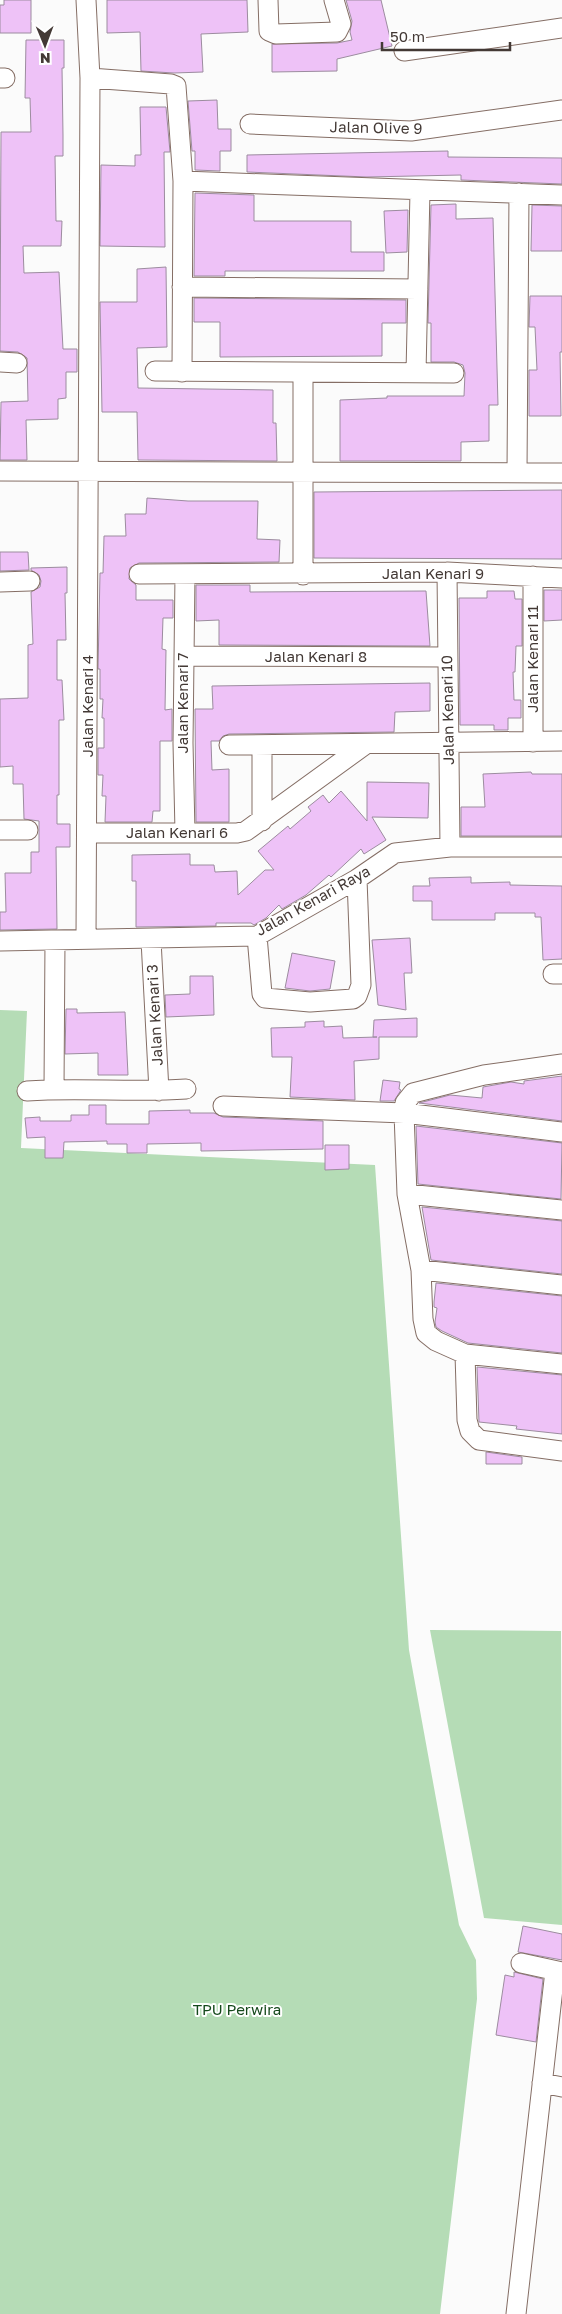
<svg xmlns="http://www.w3.org/2000/svg" width="562" height="2314" font-family="'Golos Text',sans-serif">
<style>
.green{fill:#b5dcb6}
.building{fill:#eec2f7;stroke:#9c8c9f}
.lines{fill:none;stroke-linecap:round;stroke-linejoin:round}
.minor-casing{stroke:#856e65;stroke-width:21}
.minor{stroke:#fff;stroke-width:19}
.labels{text-anchor:middle;stroke-width:4;stroke-linejoin:round;paint-order:stroke}
.street-label{font-size:15px;fill:#433935;stroke:#fff}
.park-label{font-size:15px;fill:#15491c;stroke:#fff}
</style>
<rect width="100%" height="100%" fill="#fbfbfb"/>
<path class="green" d="M 0,1010 L 27,1011 L 21,1148 L 375,1165 L 409,1650 L 459,1925 L 476,1960 L 477,1999 L 440,2314 L 0,2314 Z
M 430,1630 L 561,1631 L 562,1925 L 484,1918 Z"/>
<path class="building" d="M 4,0 L 31,0 L 31,33 L 0,33 L 0,5 L 4,5 Z
M 107,0 L 247,0 L 248,32 L 201,34 L 203,72 L 174,73 L 141,71 L 140,32 L 107,33 Z
M 346,0 L 381,0 L 392,46 L 337,59 L 337,71 L 272,72 L 272,44 L 337,43 L 352,40 L 350,32 L 352,21 Z
M 26,40 L 64,40 L 64,68 L 62,68 L 63,135 L 63,156 L 55,156 L 56,221 L 62,221 L 61,246 L 23,246 L 24,273 L 59,272 L 63,349 L 77,349 L 77,372 L 66,372 L 66,398 L 58,399 L 58,419 L 26,420 L 27,460 L 0,460 L 1,402 L 28,401 L 27,358 L 18,352 L 0,351 L 1,132 L 31,132 L 30,98 L 25,98 Z
M 217,100 L 218,129 L 231,129 L 231,151 L 220,151 L 220,171 L 195,170 L 195,151 L 192,151 L 188,101 Z
M 140,107 L 166,107 L 170,152 L 164,152 L 165,247 L 100,246 L 101,165 L 135,166 L 135,155 L 141,155 Z
M 448,151 L 448,157 L 562,158 L 562,184 L 461,180 L 461,175 L 367,177 L 247,172 L 247,155 Z
M 195,193 L 254,195 L 254,221 L 351,221 L 351,252 L 384,252 L 384,271 L 225,271 L 225,276 L 194,276 Z
M 456,204 L 456,219 L 493,218 L 498,405 L 489,405 L 489,441 L 461,442 L 461,461 L 340,461 L 340,400 L 387,398 L 387,396 L 464,396 L 465,373 L 463,365 L 454,362 L 431,362 L 431,323 L 428,323 L 431,205 Z
M 532,205 L 562,206 L 562,251 L 531,251 Z
M 408,210 L 407,252 L 386,253 L 384,211 Z
M 166,267 L 167,347 L 137,348 L 138,388 L 273,390 L 273,423 L 276,423 L 277,461 L 138,460 L 137,412 L 102,412 L 100,302 L 137,302 L 137,269 Z
M 530,296 L 562,296 L 562,352 L 560,352 L 561,416 L 529,416 L 529,370 L 537,370 L 535,327 L 529,327 Z
M 194,298 L 406,300 L 406,323 L 382,323 L 382,356 L 220,357 L 220,322 L 194,322 Z
M 562,490 L 562,559 L 314,558 L 314,492 Z
M 147,498 L 188,501 L 258,501 L 257,539 L 280,540 L 279,562 L 139,563 L 130,568 L 129,579 L 136,585 L 136,600 L 173,600 L 173,618 L 163,618 L 162,649 L 166,650 L 165,710 L 172,709 L 172,741 L 160,741 L 160,811 L 153,811 L 152,822 L 105,822 L 106,796 L 102,796 L 103,775 L 98,775 L 98,748 L 104,748 L 104,718 L 102,718 L 103,699 L 100,699 L 100,669 L 98,669 L 100,573 L 103,573 L 104,536 L 126,536 L 125,514 L 146,514 Z
M 0,552 L 28,552 L 29,570 L 0,571 Z
M 67,567 L 67,593 L 65,593 L 66,640 L 57,640 L 57,680 L 62,680 L 64,720 L 59,720 L 59,795 L 57,795 L 57,824 L 70,824 L 70,847 L 56,847 L 57,929 L 0,930 L 0,912 L 6,912 L 5,873 L 31,873 L 31,852 L 39,852 L 39,821 L 24,819 L 23,784 L 13,784 L 13,766 L 0,767 L 0,699 L 28,698 L 28,645 L 33,644 L 31,592 L 40,587 L 41,581 L 39,575 L 31,570 L 31,568 Z
M 196,585 L 250,585 L 250,592 L 426,591 L 430,646 L 219,645 L 219,620 L 196,621 Z
M 544,590 L 562,590 L 562,620 L 544,621 Z
M 487,591 L 514,591 L 515,599 L 522,599 L 522,646 L 516,646 L 515,672 L 513,672 L 514,700 L 521,700 L 521,718 L 508,718 L 508,730 L 494,730 L 494,725 L 460,725 L 459,598 L 487,598 Z
M 430,683 L 430,711 L 395,712 L 394,732 L 229,734 L 223,736 L 219,741 L 211,741 L 212,770 L 229,769 L 229,822 L 196,822 L 195,709 L 213,709 L 212,686 Z
M 531,772 L 532,774 L 562,774 L 562,836 L 461,836 L 461,807 L 485,807 L 483,774 Z
M 367,782 L 429,783 L 428,818 L 372,817 L 386,840 L 364,854 L 361,849 L 331,877 L 329,875 L 306,895 L 282,909 L 279,905 L 266,918 L 254,925 L 251,923 L 216,923 L 216,926 L 136,927 L 136,881 L 132,881 L 132,855 L 190,854 L 190,865 L 214,865 L 215,872 L 237,871 L 238,895 L 265,870 L 274,870 L 258,851 L 288,826 L 290,829 L 311,811 L 308,807 L 323,795 L 329,803 L 341,791 L 367,821 Z
M 471,877 L 471,883 L 510,882 L 510,885 L 562,886 L 562,959 L 543,960 L 541,917 L 535,917 L 535,913 L 495,913 L 495,920 L 432,920 L 432,901 L 413,901 L 413,886 L 430,886 L 429,878 Z
M 410,938 L 412,973 L 404,973 L 406,1010 L 378,1005 L 372,940 Z
M 292,953 L 335,961 L 330,989 L 310,991 L 285,988 Z
M 190,976 L 213,976 L 214,1015 L 166,1017 L 165,995 L 190,994 Z
M 66,1009 L 77,1009 L 77,1013 L 125,1012 L 128,1075 L 98,1075 L 98,1053 L 65,1054 Z
M 417,1018 L 417,1037 L 379,1037 L 379,1059 L 354,1061 L 355,1100 L 290,1097 L 292,1057 L 272,1057 L 271,1028 L 305,1027 L 305,1022 L 324,1021 L 324,1027 L 342,1026 L 343,1038 L 377,1037 L 373,1037 L 374,1020 Z
M 562,1076 L 562,1121 L 419,1103 L 450,1095 L 482,1098 L 483,1087 L 511,1082 L 524,1084 L 524,1081 Z
M 383,1080 L 400,1082 L 399,1089 L 401,1090 L 394,1101 L 380,1101 Z
M 89,1105 L 106,1105 L 106,1124 L 149,1124 L 149,1111 L 190,1110 L 190,1113 L 214,1113 L 223,1117 L 323,1121 L 323,1149 L 201,1151 L 201,1143 L 147,1144 L 147,1153 L 127,1153 L 127,1144 L 107,1144 L 107,1141 L 64,1142 L 63,1158 L 45,1158 L 45,1137 L 27,1138 L 25,1118 L 40,1117 L 40,1121 L 71,1121 L 71,1115 L 89,1115 Z
M 416,1126 L 562,1143 L 561,1199 L 418,1184 Z
M 325,1145 L 349,1145 L 349,1169 L 325,1170 Z
M 422,1207 L 562,1221 L 562,1274 L 431,1260 Z
M 436,1283 L 562,1296 L 562,1353 L 468,1343 L 442,1331 L 436,1327 L 435,1322 L 437,1308 L 434,1307 L 434,1302 Z
M 477,1367 L 562,1375 L 562,1434 L 516,1429 L 517,1426 L 479,1422 Z
M 486,1452 L 522,1457 L 522,1464 L 486,1464 Z
M 523,1926 L 562,1934 L 562,1960 L 518,1952 Z
M 514,1972 L 543,1979 L 536,2042 L 496,2035 L 505,1975 L 514,1977 Z"/>
<g class="lines">
<g class="minor-casing">
<path id="minor" d="M 86,0 L 90,78 L 86,939
M 268,0 L 269,31 L 276,34 L 337,32 L 341,24 L 334,0
M 404,51 L 562,28
M 0,78 L 5,78
M 90,78 L 171,84 L 176,86 L 183,181 L 182,372
M 250,124 L 411,131 L 562,110
M 183,181 L 562,195
M 182,287 L 418,289
M 0,362 L 17,363
M 155,371 L 454,373
M 416,373 L 420,191
M 303,374 L 303,575
M 0,471 L 562,473
M 517,471 L 519,193
M 447,572 L 450,847
M 139,574 L 447,572 L 562,578
M 533,576 L 533,742
M 0,582 L 30,581
M 184,656 L 447,657
M 229,745 L 562,741
M 262,745 L 262,821
M 0,830 L 28,830
M 185,832 L 183,743 L 185,574
M 88,833 L 237,833 L 246,831 L 366,744
M 257,936 L 262,994 L 265,998 L 310,1002 L 353,999 L 357,996 L 361,985 L 357,879
M 151,940 L 159,1091
M 0,941 L 257,936 L 357,879 L 395,853 L 450,847 L 562,847
M 553,974 L 562,974
M 562,1064 L 484,1075 L 413,1093 L 405,1103 L 404,1113 L 407,1194 L 421,1270 L 423,1319 L 426,1333 L 436,1341 L 465,1354 L 467,1420 L 470,1431 L 479,1440 L 562,1451
M 54,1089 L 55,941
M 27,1091 C 80,1087 133,1093 186,1089
M 223,1106 L 404,1113 L 562,1132
M 407,1194 L 562,1210
M 421,1270 L 562,1285
M 465,1354 L 562,1364
M 521,1963 L 562,1972
M 542,2083 L 562,2087
M 516,2314 L 555,1971"/>
</g>
<use href="#minor" class="minor"/>
</g>
<g class="labels">
<g class="street-label">
<text transform="translate(376 128) rotate(1)" y="5">Jalan Olive 9</text>
<text x="433" y="579">Jalan Kenari 9</text>
<text x="316" y="662">Jalan Kenari 8</text>
<text transform="translate(533 659) rotate(-90)" y="5">Jalan Kenari 11</text>
<text transform="translate(183 703) rotate(-90)" y="5">Jalan Kenari 7</text>
<text transform="translate(88 706) rotate(-90)" y="5">Jalan Kenari 4</text>
<text transform="translate(448 710) rotate(-91)" y="5">Jalan Kenari 10</text>
<text x="177" y="838">Jalan Kenari 6</text>
<text transform="translate(313 901) rotate(-29)" y="5">Jalan Kenari Raya</text>
<text transform="translate(155 1015) rotate(-93)" y="5">Jalan Kenari 3</text>
</g>
<g class="park-label">
<text x="237" y="2015">TPU Perwira</text>
</g>
</g>
<g transform="translate(45 45) rotate(179)" stroke="#ffffff" stroke-width="4" paint-order="stroke">
<path d="M0-4L9 19L0 12L-9 19Z" fill="#433935"/>
<text y="-8" font-size="14" font-weight="bold" text-anchor="middle" fill="#433935">N</text>
</g>
<path d="M382 42v8h128v-8" fill="none" stroke="#433935" stroke-width="2.5"/>
<text x="390" y="42" font-size="15" fill="#433935" stroke="#ffffff" stroke-width="4" paint-order="stroke">50 m</text>
</svg>
